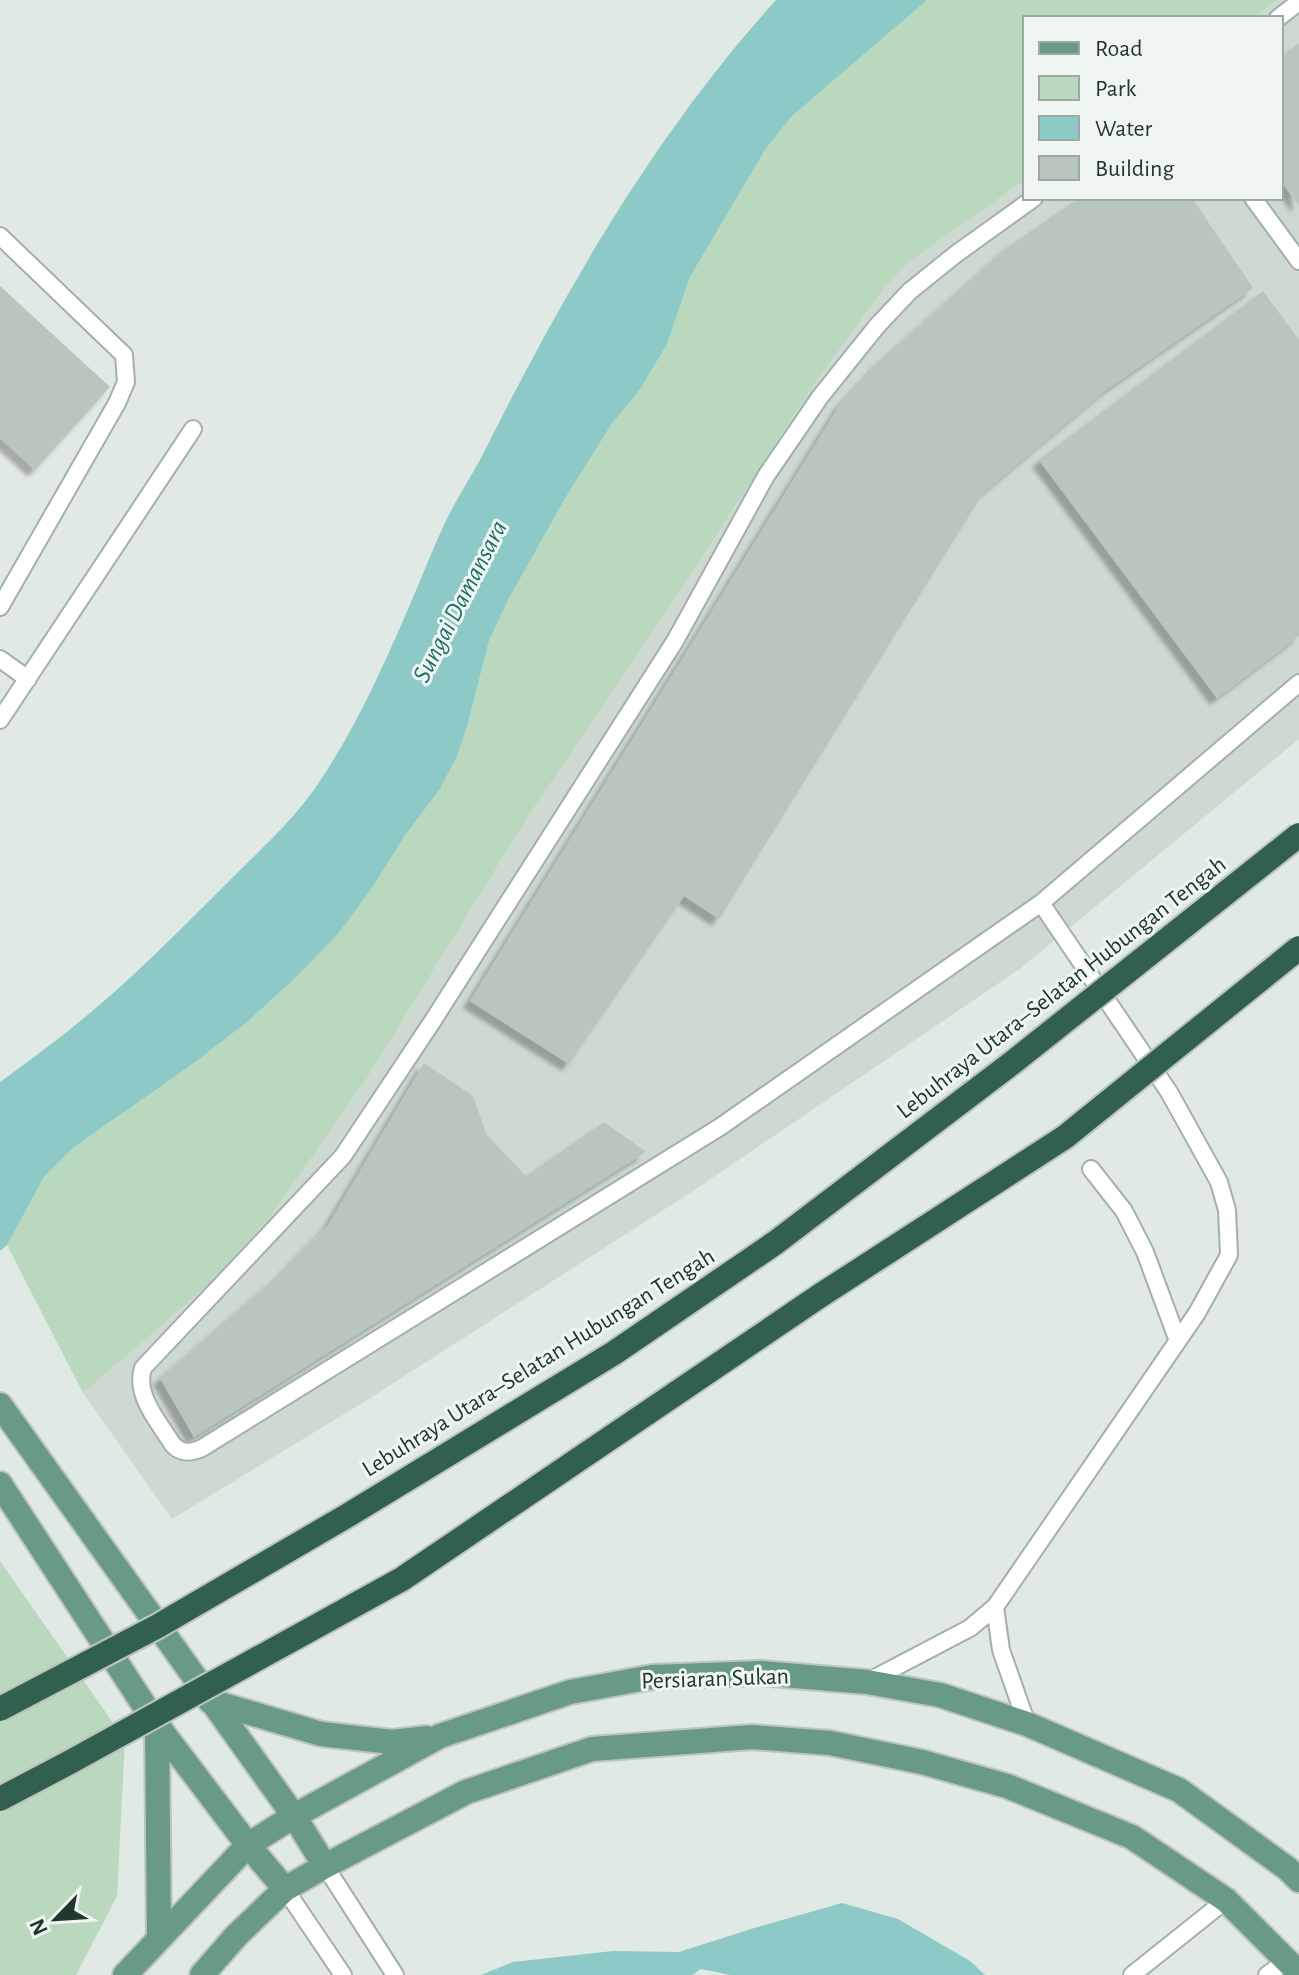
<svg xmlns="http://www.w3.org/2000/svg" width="1299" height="1975" font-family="'Alegreya Sans',sans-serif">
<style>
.built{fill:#ced9d2}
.green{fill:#bad8bd}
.water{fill:#8cc9c7}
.building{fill:#b8c6be;filter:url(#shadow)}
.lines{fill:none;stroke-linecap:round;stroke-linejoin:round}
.service-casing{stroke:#a3b0a9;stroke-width:20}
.primary-casing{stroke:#bdc3c0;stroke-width:28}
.service{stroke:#fff;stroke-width:16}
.primary{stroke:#689a84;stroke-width:24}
.motorway-bridge-casing{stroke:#bdc3c0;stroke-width:28;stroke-linecap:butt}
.motorway-bridge{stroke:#31604e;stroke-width:24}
.labels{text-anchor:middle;stroke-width:6;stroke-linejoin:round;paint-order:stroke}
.street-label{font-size:24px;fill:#22372e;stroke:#eff6f2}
.water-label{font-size:26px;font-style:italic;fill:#236d6b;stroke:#eff6f2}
</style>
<defs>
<filter id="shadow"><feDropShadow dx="-7" dy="7" stdDeviation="2" flood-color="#0004"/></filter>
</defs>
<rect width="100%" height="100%" fill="#e0e9e3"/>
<path class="built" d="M 1277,0 L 1299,0 L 1299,739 L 1021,968 L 693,1191 L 367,1400 L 172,1519 L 83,1393 L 209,1283 L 270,1217 L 367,1078 L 529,815 L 684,585 L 817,380 L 858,322 L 883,289 L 910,261 L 1025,180 L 1025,198 L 1281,198 L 1281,18 L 1253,18 Z"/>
<path class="green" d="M 927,0 L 1277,0 L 1253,18 L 1025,18 L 1025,180 L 910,261 L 883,289 L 817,380 L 684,585 L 529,815 L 367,1078 L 270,1217 L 210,1283 L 83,1393 L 7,1245 L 44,1177 L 74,1147 L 190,1066 L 246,1023 L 291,982 L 336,935 L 372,888 L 404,837 L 440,789 L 457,756 L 467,727 L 489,641 L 508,600 L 566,497 L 611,425 L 641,388 L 667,344 L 690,277 L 765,150 L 791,117 Z
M 0,1561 L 125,1740 L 117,1896 L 76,1975 L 0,1975 Z"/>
<path class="water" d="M 776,0 L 927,0 L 791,117 L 765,150 L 690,277 L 667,344 L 641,388 L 611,425 L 566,497 L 508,600 L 489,641 L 467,727 L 457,756 L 440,789 L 404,837 L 372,888 L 337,935 L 291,982 L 246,1023 L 190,1066 L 74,1147 L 44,1177 L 7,1245 L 0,1251 L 0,1082 C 33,1058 66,1034 97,1007 C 143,968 186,924 229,881 C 261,849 295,819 320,781 C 360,721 389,654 417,588 C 426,567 434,546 444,525 C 454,503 468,482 480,460 C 562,296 652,137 776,0 Z
M 842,1903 L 898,1919 L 970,1961 L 985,1975 L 730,1975 L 701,1969 L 692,1975 L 481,1975 L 513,1962 L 613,1951 L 679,1952 L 751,1929 Z"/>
<path class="building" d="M 1299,43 L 1299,206 L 1281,181 L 1281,57 Z
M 1079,198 L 1192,198 L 1253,288 L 1106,390 L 983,493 L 719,919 L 684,896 L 569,1064 L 470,1001 L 841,403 L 880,361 L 1008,247 Z
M 0,286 L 110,387 L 35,470 L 0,438 Z
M 1263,291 L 1299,340 L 1299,636 L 1217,698 L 1039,460 Z
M 424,1063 L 473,1096 L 487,1135 L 526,1176 L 604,1122 L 646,1152 L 194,1437 L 160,1378 L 277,1277 L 328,1225 Z"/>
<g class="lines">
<g class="service-casing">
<path id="service" d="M 1278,18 L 1299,2
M 1034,198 L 956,254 L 910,291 L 877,326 L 820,397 L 766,476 L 675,641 L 432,1022 L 343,1156 L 143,1368 C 134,1396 160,1423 173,1445 C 182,1454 191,1453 202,1448 L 720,1127 L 1041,903 L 1299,683
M 1253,198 L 1299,261
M 0,236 L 124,355 L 126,382 L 117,403 L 0,607
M 0,659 L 28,679
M 0,720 L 193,429
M 1091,1169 L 1124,1211 L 1145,1252 L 1178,1341
M 995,1607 L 1001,1650 L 1027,1724
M 867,1682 L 970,1628 L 995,1607 L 1197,1313 L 1229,1255 L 1227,1210 L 1219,1182 L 1169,1092 L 1041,903
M 325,1866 L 395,1975
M 285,1889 L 343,1975
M 1132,1975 L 1226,1900
M 1267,1975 L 1288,1960"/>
</g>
<g class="primary-casing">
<path id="primary" d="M 0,1405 L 294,1816 L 325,1866
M 0,1484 L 157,1725 L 248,1845 L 285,1889
M 210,1701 L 321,1734 L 392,1742 L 427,1738
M 157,1725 L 159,1938
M 125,1975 L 248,1845 L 294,1816 L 440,1736 L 570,1692 L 652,1677 L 761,1673 L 867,1682 L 940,1695 L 1027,1724 L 1179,1790 L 1288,1869 L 1299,1880
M 202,1975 L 236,1936 L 285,1889 L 325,1866 L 466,1792 L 592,1749 L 752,1737 L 830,1743 L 922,1762 L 1007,1786 L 1132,1837 L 1226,1900 L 1299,1973"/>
</g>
<use href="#service" class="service"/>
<use href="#primary" class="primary"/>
<g class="motorway-bridge-casing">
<path id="motorway-bridge" d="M 0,1709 L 158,1626 L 345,1517 L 614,1353 L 775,1243 L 1012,1063 L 1299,835
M 0,1799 L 72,1761 L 402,1579 L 821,1295 L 1065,1137 L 1299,948"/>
</g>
<use href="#motorway-bridge" class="motorway-bridge"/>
</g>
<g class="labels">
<g class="street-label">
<text transform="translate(1061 987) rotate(-38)" y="8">Lebuhraya Utara–Selatan Hubungan Tengah</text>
<text transform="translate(538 1362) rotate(-32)" y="8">Lebuhraya Utara–Selatan Hubungan Tengah</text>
<text transform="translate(715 1678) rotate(-2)" y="8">Persiaran Sukan</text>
</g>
<g class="water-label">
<text transform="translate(459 601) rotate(-63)" y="9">Sungai Damansara</text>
</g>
</g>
<rect x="1023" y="16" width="260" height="184" fill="#eff6f2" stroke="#9daaa4" stroke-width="2"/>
<rect x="1039" y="42" width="40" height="12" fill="#689a84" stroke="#9daaa4" stroke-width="2"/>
<text x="1095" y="56" font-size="24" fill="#22372e">Road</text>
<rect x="1039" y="76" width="40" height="24" fill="#bad8bd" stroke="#9daaa4" stroke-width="2"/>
<text x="1095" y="96" font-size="24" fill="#22372e">Park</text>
<rect x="1039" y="116" width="40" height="24" fill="#8cc9c7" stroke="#9daaa4" stroke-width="2"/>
<text x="1095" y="136" font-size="24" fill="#22372e">Water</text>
<rect x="1039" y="156" width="40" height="24" fill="#b8c6be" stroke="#9daaa4" stroke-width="2"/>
<text x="1095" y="176" font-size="24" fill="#22372e">Building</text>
<g transform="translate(56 1919) rotate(245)" stroke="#eff6f2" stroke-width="6" paint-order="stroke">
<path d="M0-6L14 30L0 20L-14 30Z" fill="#22372e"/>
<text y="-12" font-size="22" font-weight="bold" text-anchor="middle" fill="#22372e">N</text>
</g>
</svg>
